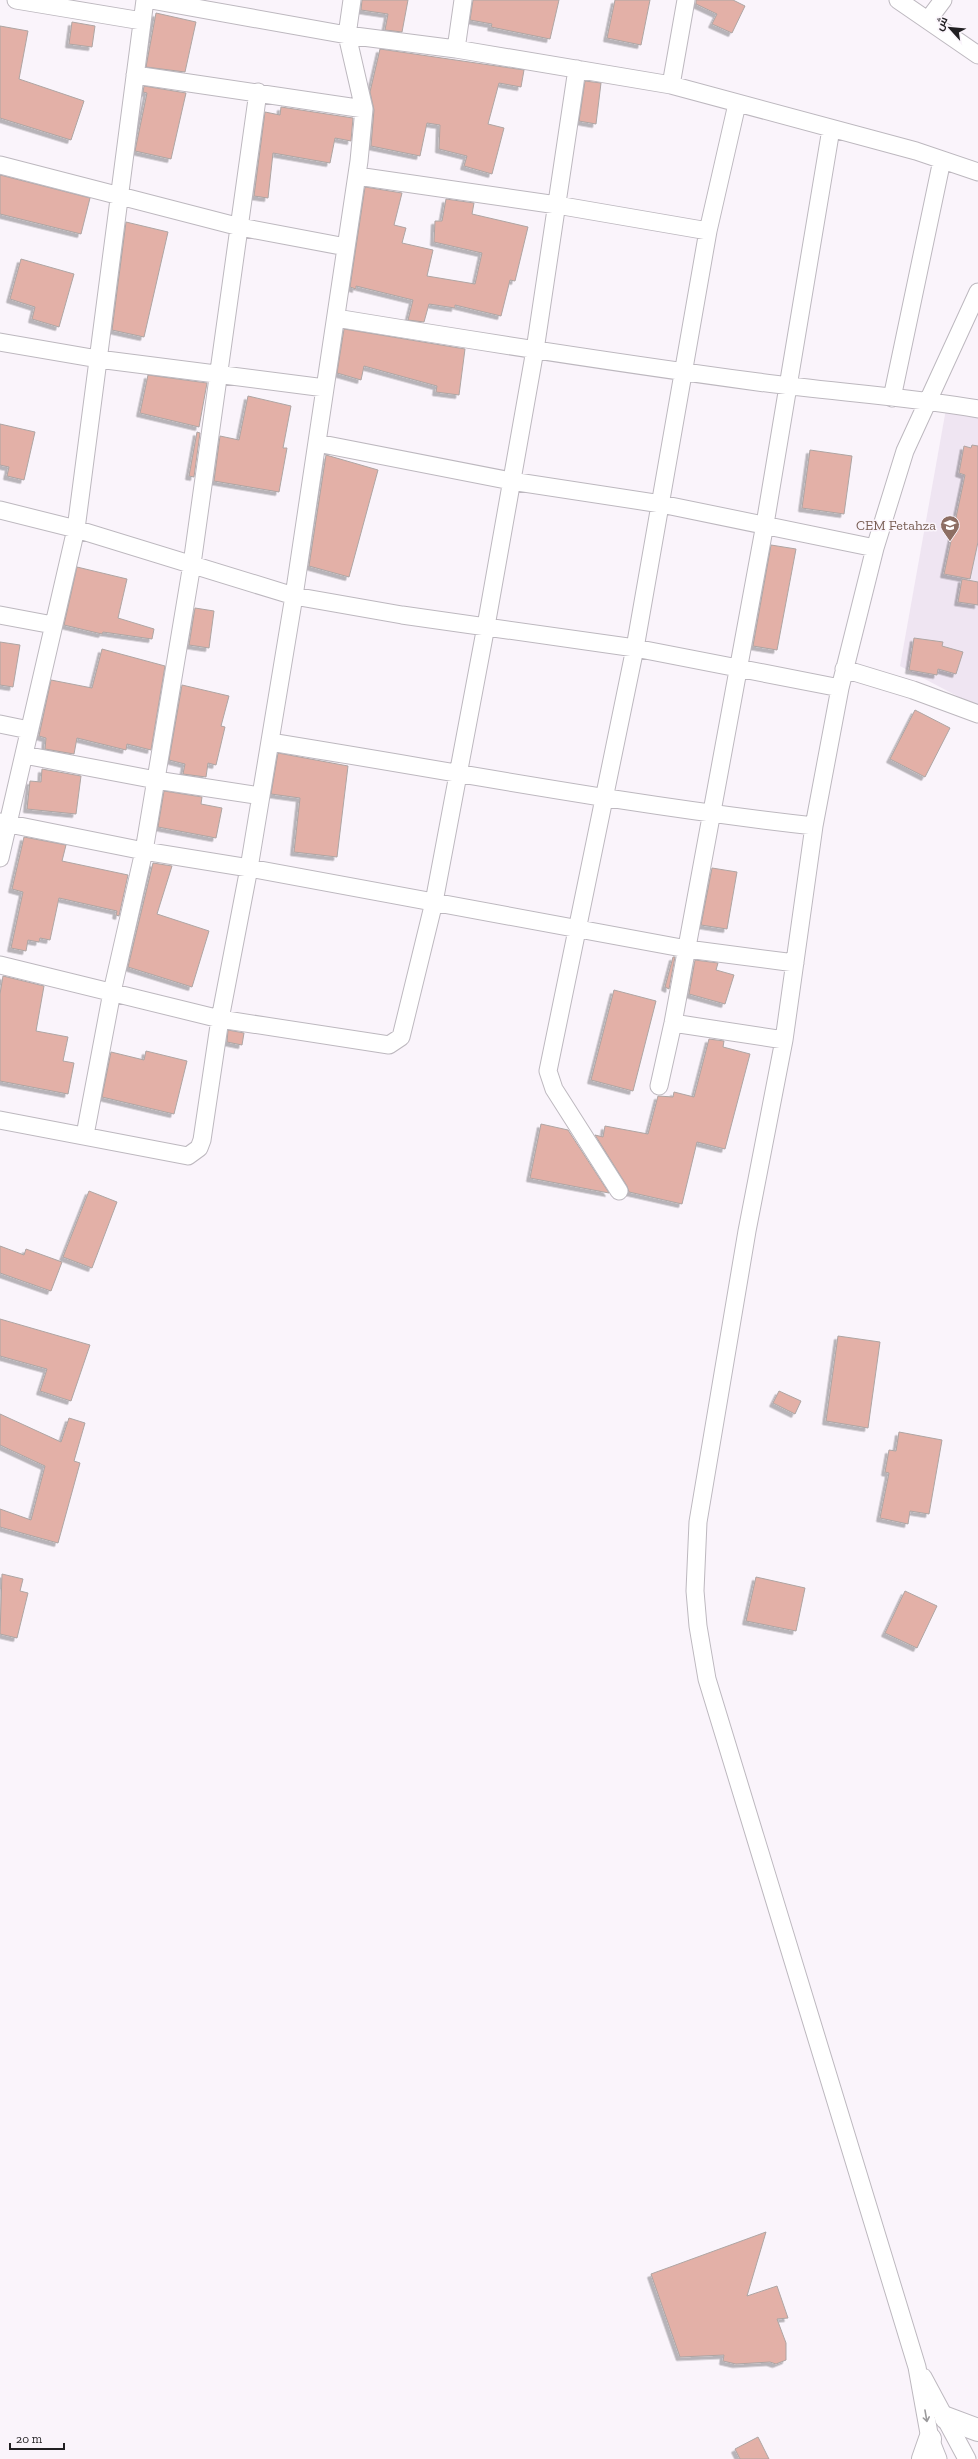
<svg xmlns="http://www.w3.org/2000/svg" width="978" height="2459" font-family="'Zilla Slab',Cairo,serif">
<style>
.built{fill:#efe5f2}
.building{fill:#e3b0a7;stroke:#aea5a3;filter:url(#shadow)}
.lines{fill:none;stroke-linecap:round;stroke-linejoin:round}
.street-casing{stroke:#bdb8bf;stroke-width:19}
.highway-casing{stroke:#bdb8bf;stroke-width:24}
.street{stroke:#fff;stroke-width:17}
.highway{stroke:#fff;stroke-width:22}
.oneway{stroke:#9b9a9c}
.labels{text-anchor:middle;stroke-width:3;stroke-linejoin:round;paint-order:stroke}
.education-label{font-size:14px;fill:#785e54;stroke:#faf4fb;text-anchor:end}
</style>
<defs>
<filter id="shadow"><feDropShadow dx="-3.5" dy="3.5" stdDeviation="0" flood-color="#0004"/></filter>
</defs>
<rect width="100%" height="100%" fill="#faf4fb"/>
<path class="built" d="M 946,409 L 978,417 L 978,707 L 900,666 Z"/>
<path class="building" d="M 362,0 L 408,0 L 402,32 L 385,30 L 388,14 L 361,10 Z
M 473,0 L 559,0 L 550,39 L 491,27 L 492,24 L 470,20 Z
M 615,0 L 650,0 L 641,45 L 607,38 Z
M 696,0 L 733,0 L 745,6 L 732,33 L 712,24 L 717,14 L 696,4 Z
M 156,13 L 196,22 L 185,72 L 146,67 Z
M 72,22 L 95,26 L 92,47 L 69,44 Z
M 0,26 L 28,31 L 19,79 L 84,101 L 71,140 L 0,118 Z
M 380,49 L 524,70 L 521,87 L 499,83 L 488,124 L 504,128 L 492,174 L 464,166 L 467,156 L 439,149 L 440,125 L 427,123 L 420,156 L 371,146 L 374,110 L 370,92 Z
M 585,81 L 601,83 L 596,124 L 579,121 Z
M 144,86 L 186,93 L 171,159 L 135,151 L 147,93 L 143,92 Z
M 281,107 L 353,118 L 351,141 L 335,138 L 330,163 L 273,153 L 268,198 L 254,196 L 265,112 L 280,115 Z
M 0,175 L 90,198 L 81,234 L 0,214 Z
M 365,187 L 402,193 L 394,225 L 406,228 L 402,243 L 433,250 L 427,276 L 475,284 L 482,253 L 434,242 L 435,221 L 442,221 L 446,199 L 474,203 L 472,214 L 528,227 L 515,281 L 510,280 L 501,316 L 455,305 L 455,308 L 429,304 L 424,322 L 408,320 L 413,300 L 356,286 L 356,289 L 350,287 Z
M 126,222 L 168,232 L 144,337 L 112,330 Z
M 21,259 L 74,274 L 59,327 L 32,319 L 35,307 L 10,299 Z
M 344,329 L 465,349 L 459,395 L 436,392 L 437,386 L 364,366 L 361,380 L 337,373 Z
M 148,375 L 207,383 L 199,427 L 140,413 Z
M 248,396 L 291,406 L 283,448 L 287,448 L 279,492 L 214,481 L 220,436 L 239,440 Z
M 0,424 L 35,432 L 24,480 L 7,476 L 9,467 L 0,465 Z
M 197,432 L 200,433 L 194,477 L 189,476 Z
M 972,445 L 978,446 L 978,542 L 970,579 L 944,574 L 965,475 L 959,473 L 964,446 L 971,448 Z
M 810,450 L 852,456 L 844,514 L 802,508 Z
M 326,455 L 378,470 L 349,577 L 309,566 Z
M 771,545 L 796,549 L 777,650 L 753,646 Z
M 77,567 L 127,579 L 118,618 L 154,629 L 152,639 L 103,632 L 102,634 L 64,625 Z
M 962,579 L 978,582 L 978,605 L 958,602 Z
M 195,608 L 214,611 L 209,648 L 189,645 Z
M 914,638 L 943,642 L 942,646 L 963,652 L 956,674 L 938,669 L 937,675 L 909,670 Z
M 0,642 L 20,645 L 13,687 L 0,685 Z
M 102,649 L 165,666 L 151,750 L 127,744 L 126,750 L 77,738 L 74,754 L 45,749 L 46,738 L 39,736 L 51,680 L 92,688 Z
M 182,685 L 229,696 L 221,726 L 225,727 L 216,765 L 208,763 L 206,777 L 183,774 L 185,764 L 169,760 Z
M 915,710 L 950,728 L 925,777 L 890,759 Z
M 278,753 L 348,766 L 337,857 L 294,852 L 300,798 L 271,794 Z
M 42,769 L 81,776 L 76,814 L 27,809 L 30,781 L 41,782 Z
M 164,791 L 202,797 L 201,804 L 222,808 L 216,838 L 158,827 Z
M 24,837 L 66,845 L 62,861 L 128,875 L 119,916 L 116,915 L 117,911 L 59,898 L 50,940 L 40,938 L 39,942 L 28,940 L 26,951 L 11,948 L 23,892 L 12,889 Z
M 153,863 L 172,866 L 157,914 L 209,931 L 192,987 L 128,967 Z
M 712,868 L 737,872 L 727,929 L 701,925 Z
M 673,957 L 675,957 L 669,989 L 665,987 Z
M 695,960 L 718,963 L 716,970 L 734,975 L 725,1004 L 689,994 Z
M 3,976 L 44,986 L 36,1031 L 68,1037 L 63,1061 L 74,1063 L 68,1094 L 0,1081 L 0,994 Z
M 614,990 L 656,1001 L 633,1091 L 591,1080 Z
M 228,1030 L 244,1033 L 242,1045 L 227,1042 Z
M 709,1039 L 724,1041 L 723,1047 L 750,1054 L 725,1149 L 697,1142 L 682,1204 L 629,1192 L 627,1186 L 595,1135 L 603,1137 L 605,1126 L 648,1134 L 658,1096 L 673,1097 L 674,1092 L 694,1097 Z
M 146,1051 L 187,1061 L 174,1114 L 102,1097 L 111,1052 L 144,1060 Z
M 541,1124 L 568,1130 L 609,1193 L 530,1178 Z
M 89,1191 L 117,1202 L 92,1268 L 63,1257 Z
M 0,1246 L 24,1255 L 26,1249 L 62,1262 L 51,1291 L 0,1273 Z
M 0,1319 L 90,1345 L 71,1401 L 40,1391 L 47,1369 L 0,1356 Z
M 838,1336 L 880,1342 L 868,1428 L 826,1421 Z
M 779,1391 L 801,1401 L 795,1414 L 773,1403 Z
M 0,1414 L 61,1442 L 69,1418 L 85,1423 L 74,1461 L 80,1463 L 58,1543 L 0,1527 L 0,1509 L 31,1520 L 45,1466 L 0,1445 Z
M 899,1432 L 942,1440 L 929,1514 L 910,1511 L 908,1524 L 880,1518 L 889,1473 L 885,1472 L 889,1450 L 896,1451 Z
M 2,1574 L 23,1579 L 20,1591 L 28,1593 L 17,1638 L 0,1634 Z
M 756,1577 L 805,1588 L 796,1631 L 746,1621 Z
M 905,1591 L 937,1606 L 917,1648 L 885,1633 Z
M 766,2232 L 747,2296 L 777,2286 L 788,2318 L 777,2319 L 786,2343 L 786,2360 L 776,2364 L 770,2362 L 736,2364 L 723,2361 L 724,2355 L 680,2357 L 651,2274 Z
M 758,2437 L 769,2459 L 740,2459 L 735,2449 Z"/>
<g class="lines">
<g class="street-casing">
<path id="street" d="M 16,0 L 142,21
M 151,0 L 347,35 L 456,49 L 671,85 L 916,151 L 978,172
M 898,0 L 978,55
M 928,20 L 943,0
M 456,49 L 463,0
M 135,75 L 364,109
M 671,85 L 686,0
M 0,165 L 240,227 L 346,247
M 357,176 L 557,205 L 708,231
M 336,318 C 476,341 617,363 758,382 C 831,392 905,396 978,409
M 0,342 L 98,359 L 325,388
M 892,398 L 942,160
M 317,443 L 511,481 L 661,504 L 875,548
M 0,510 L 76,529 L 294,596 L 402,615 L 635,648 L 840,688
M 0,615 L 53,625
M 844,669 L 913,690 L 978,714
M 0,724 L 29,730
M 270,742 C 451,771 632,806 814,826
M 24,755 L 156,780 L 261,796
M 0,822 L 144,851 L 249,868 L 687,949 L 795,963
M 0,858 L 76,529 L 145,0
M 0,965 L 220,1019 L 389,1045 L 401,1037 L 434,902 L 486,626 L 535,350 L 577,69
M 673,1023 L 784,1040
M 659,1086 L 673,1023 L 765,524 L 831,129
M 0,1120 L 188,1156 L 199,1148 L 202,1140 L 220,1019 L 249,868 L 294,596 L 359,161 L 364,109 L 347,35 L 352,0
M 85,1135 L 112,992 L 144,851 L 192,564 L 258,92
M 619,1191 L 554,1089 L 548,1071 L 635,648 L 708,231 L 737,104
M 923,2377 L 967,2459
M 938,2459 L 930,2439 L 917,2367 L 707,1679 L 698,1626 L 695,1591 L 698,1522 L 747,1231 L 784,1040 L 814,826 L 840,688 L 875,548 L 905,451 L 978,292"/>
</g>
<g class="highway-casing">
<path id="highway" d="M 946,2418 L 978,2430
M 923,2459 L 930,2439"/>
</g>
<use href="#street" class="street"/>
<use href="#highway" class="highway"/>
</g>
<defs><path id="oneway-shaft" d="M-6 0H5M1.5-3L5.5 0L1.5 3" fill="none" stroke-width="1.6" stroke-linecap="round" stroke-linejoin="round"/></defs>
<use class="oneway" href="#oneway-shaft" transform="translate(926 2416) rotate(80)"/>
<defs>
<g id="school-pin" transform="scale(1)"><path d="M0 17L-7.5 6A9.5 9.5 0 1 1 7.5 6Z" fill="#8d6e63" stroke="#faf4fb"/><path d="M0-5L7-2L0 1L-7-2ZM-4 1L0 2.5L4 1V4Q0 6-4 4Z" fill="#fff"/></g>
</defs>
<g fill-rule="evenodd">
<use href="#school-pin" x="950" y="525"/>
</g>
<g class="labels">
<g class="education-label">
<text x="936" y="530">CEM Fetahza</text>
</g>
</g>
<g transform="translate(950 28) rotate(297)" stroke="#faf4fb" stroke-width="3" paint-order="stroke">
<path d="M0-3L7 15L0 10L-7 15Z" fill="#211f22"/>
<text y="-6" font-size="11" font-weight="bold" text-anchor="middle" fill="#211f22">ش</text>
</g>
<path d="M10 2443v6h54v-6" fill="none" stroke="#211f22" stroke-width="2"/>
<text x="16" y="2443" font-size="12" fill="#211f22" stroke="#faf4fb" stroke-width="3" paint-order="stroke">20 m</text>
</svg>
